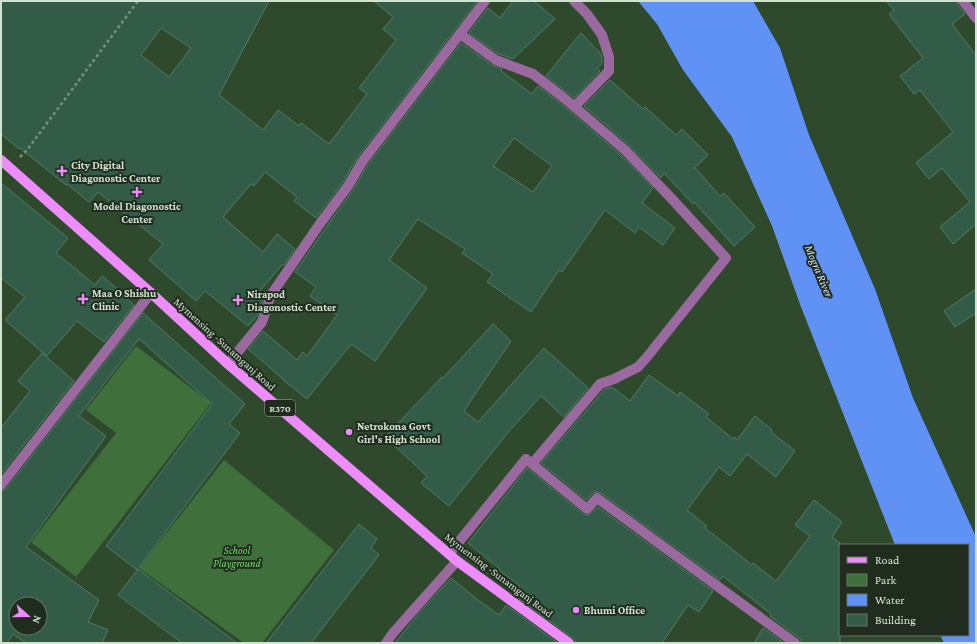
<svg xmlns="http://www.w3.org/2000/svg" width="977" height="644" font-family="'Crimson Pro',serif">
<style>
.green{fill:#3f703b}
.water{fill:#5f92f4}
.building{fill:#325c48;stroke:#527c67;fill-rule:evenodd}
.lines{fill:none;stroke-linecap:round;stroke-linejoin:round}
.path{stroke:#7b9079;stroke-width:2.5;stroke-dasharray:3 3;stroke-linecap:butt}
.minor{stroke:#99699f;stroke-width:10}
.major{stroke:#ee8cfc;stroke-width:10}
.poi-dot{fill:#ec8cfa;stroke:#202c1e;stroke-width:1.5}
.labels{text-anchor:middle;stroke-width:4;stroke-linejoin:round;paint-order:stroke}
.shield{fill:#202c1e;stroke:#9dab9b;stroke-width:1}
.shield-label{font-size:10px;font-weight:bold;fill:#d2e2d1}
.poi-label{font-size:11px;font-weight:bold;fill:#d2e2d1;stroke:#202c1e;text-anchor:start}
.street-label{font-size:11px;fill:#d2e2d1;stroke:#202c1e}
.park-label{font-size:11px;font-style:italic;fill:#6fdc67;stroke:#202c1e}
.water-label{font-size:12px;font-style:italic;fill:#cfddf6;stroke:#202c1e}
</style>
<rect width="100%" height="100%" fill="#2f492c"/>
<path class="green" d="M 136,346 L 211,403 L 76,577 L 31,542 L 116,433 L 86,410 Z
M 224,460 L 334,550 L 262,643 L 244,643 L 139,568 Z"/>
<path class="water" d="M 638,1 L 753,1 L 780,48 L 809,135 L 875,289 L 913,398 L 976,537 L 976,643 L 944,643 L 940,635 L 968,635 L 968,545 L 895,545 L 801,307 L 772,226 L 732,137 L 683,70 L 657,24 Z"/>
<path class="building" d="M 1,1 L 269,1 L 219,95 L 263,130 L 278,110 L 299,126 L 301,123 L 329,144 L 367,94 L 359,88 L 396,40 L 383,29 L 393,17 L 374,1 L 477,1 L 357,158 L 343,182 L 316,218 L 294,201 L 297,197 L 265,172 L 254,186 L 251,184 L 223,217 L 263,252 L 277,234 L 295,249 L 284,265 L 283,264 L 257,294 L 263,299 L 258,315 L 248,326 L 205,291 L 196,301 L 149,260 L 163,244 L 98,192 L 89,202 L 67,184 L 66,185 L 20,148 L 19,149 L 1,134 ZM 161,28 L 191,48 L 169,77 L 141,55 Z
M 513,1 L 534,1 L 555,19 L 513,59 L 499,54 L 469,33 L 488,8 L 500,18 Z
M 886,1 L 957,1 L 958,5 L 965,14 L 952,24 L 976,55 L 976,224 L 953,244 L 940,227 L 970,202 L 942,168 L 929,179 L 916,163 L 953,132 L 920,90 L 914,94 L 900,76 L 923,58 L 889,14 L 894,10 Z
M 581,33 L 601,54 L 602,58 L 602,63 L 597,68 L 600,71 L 574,98 L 546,76 Z
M 461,43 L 492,65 L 502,69 L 501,71 L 532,94 L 538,86 L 560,103 L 621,155 L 653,188 L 642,203 L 675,228 L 663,245 L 639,227 L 635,233 L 605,210 L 562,272 L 559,270 L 531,312 L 487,282 L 493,274 L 462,253 L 465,249 L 418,219 L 389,260 L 427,288 L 375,361 L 351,344 L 307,399 L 282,379 L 282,378 L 248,349 L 263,331 L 297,360 L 303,352 L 307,356 L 337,315 L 310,296 L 316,287 L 295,272 L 327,226 L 353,190 L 367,166 ZM 514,138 L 552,166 L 533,192 L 493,166 Z
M 610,80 L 643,109 L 645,107 L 676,135 L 682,129 L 708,155 L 695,168 L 720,196 L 724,193 L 755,227 L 734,246 L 694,202 L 693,204 L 664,173 L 661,178 L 629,145 L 584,106 Z
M 1,183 L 68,238 L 56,253 L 95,285 L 102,276 L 125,295 L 124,296 L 134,305 L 104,342 L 77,321 L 47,356 L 5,320 L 25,297 L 1,278 Z
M 976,289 L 976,313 L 955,327 L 944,311 Z
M 143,313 L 245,404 L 229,424 L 240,433 L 137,570 L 106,546 L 212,404 L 139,339 L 79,416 L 106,436 L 26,547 L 99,600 L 88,622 L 108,630 L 102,643 L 26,643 L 13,634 L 7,643 L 1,643 L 1,491 L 6,489 ZM 16,604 L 40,604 L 40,628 L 16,628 Z
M 493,324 L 511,341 L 464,411 L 478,422 L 544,348 L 588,388 L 564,417 L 541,396 L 510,430 L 449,506 L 421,483 L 427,476 L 385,437 L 442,377 L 443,378 Z
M 42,353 L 74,381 L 1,474 L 1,428 L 30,391 L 18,381 Z
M 649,375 L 678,396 L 680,392 L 709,414 L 706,417 L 733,439 L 734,437 L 737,440 L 755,416 L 772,430 L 771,432 L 795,451 L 776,477 L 747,454 L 730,476 L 719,467 L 687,510 L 707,526 L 705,528 L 752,565 L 753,563 L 776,581 L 810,536 L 795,525 L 814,500 L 842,522 L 832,537 L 840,543 L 840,643 L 801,643 L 801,640 L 799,638 L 770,616 L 771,614 L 723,576 L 720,580 L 601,493 L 598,492 L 594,492 L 586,500 L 541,463 L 605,389 L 612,387 L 630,401 Z
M 527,468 L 583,514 L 586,515 L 589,515 L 598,507 L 713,591 L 699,612 L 688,605 L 662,643 L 575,643 L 575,640 L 573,638 L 514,595 L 520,586 L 499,570 L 500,569 L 468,543 Z
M 359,524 L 377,539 L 371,548 L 379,555 L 311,643 L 266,643 Z
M 138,569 L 237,643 L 182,643 L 118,595 Z
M 451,578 L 474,597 L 499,615 L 506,605 L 558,643 L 395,643 L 419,613 Z
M 763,628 L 784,643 L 754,643 Z"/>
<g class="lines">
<path class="path" d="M 20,157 L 27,150 L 138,1"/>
<path class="minor" d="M 574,1 L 587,14 L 602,35 L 609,57 L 609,71 L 574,107
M 963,1 L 976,18
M 460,34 L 496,60 L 533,74 L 564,98 L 625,150 L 672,199 L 726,258 L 647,357 L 638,367 L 614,379 L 600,384 L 532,464
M 228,364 L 262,322 L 271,295 L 319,225 L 348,186 L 362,162 L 485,1
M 1,485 L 151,293
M 449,554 L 526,459 L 587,509 L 597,498 L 795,643
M 386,643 L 393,633 L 457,561"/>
<path class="major" d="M 1,160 L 151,293 L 228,364 L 457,561 L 569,643"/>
</g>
<g class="poi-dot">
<path d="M60 165h4v4h4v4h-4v4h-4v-4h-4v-4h4z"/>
<path d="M135 186h4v4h4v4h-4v4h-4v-4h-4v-4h4z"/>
<path d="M81 293h4v4h4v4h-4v4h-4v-4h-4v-4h4z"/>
<path d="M236 294h4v4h4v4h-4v4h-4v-4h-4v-4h4z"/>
<circle cx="349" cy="432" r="4"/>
<circle cx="576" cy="610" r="4"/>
</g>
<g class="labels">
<rect class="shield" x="265" y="400" width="30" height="16" rx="3"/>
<g class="shield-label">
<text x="280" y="412">R370</text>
</g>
<g class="poi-label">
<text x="71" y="169">City Digital<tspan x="71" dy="13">Diagonostic Center</tspan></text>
<text x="137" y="210" text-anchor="middle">Model Diagonostic<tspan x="137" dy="13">Center</tspan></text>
<text x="92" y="297">Maa O Shishu<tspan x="92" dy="13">Clinic</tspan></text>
<text x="247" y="298">Nirapod<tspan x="247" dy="13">Diagonostic Center</tspan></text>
<text x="357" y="430">Netrokona Govt<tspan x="357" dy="13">Girl's High School</tspan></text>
<text x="584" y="614">Bhumi Office</text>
</g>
<g class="street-label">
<text transform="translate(225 344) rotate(42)" y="4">Mymensing -Sunamganj Road</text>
<text transform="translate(499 575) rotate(37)" y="4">Mymensing -Sunamganj Road</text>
</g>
<g class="park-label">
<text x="237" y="554">School<tspan x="237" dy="13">Playground</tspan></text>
</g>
<g class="water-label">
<text transform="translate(819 271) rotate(67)" y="4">Mogra River</text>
</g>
</g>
<rect width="977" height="644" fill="none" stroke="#d2e2d1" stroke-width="4"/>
<rect x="839" y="544" width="130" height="92" fill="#202c1e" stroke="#677566"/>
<rect x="847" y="557" width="20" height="6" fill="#ee8cfc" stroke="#677566"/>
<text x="875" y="564" font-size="12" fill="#d2e2d1">Road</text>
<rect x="847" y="574" width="20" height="12" fill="#3f703b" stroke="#677566"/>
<text x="875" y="584" font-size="12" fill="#d2e2d1">Park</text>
<rect x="847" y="594" width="20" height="12" fill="#5f92f4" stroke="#677566"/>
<text x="875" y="604" font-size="12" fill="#d2e2d1">Water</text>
<rect x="847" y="614" width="20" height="12" fill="#325c48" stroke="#677566"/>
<text x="875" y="624" font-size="12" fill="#d2e2d1">Building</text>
<g transform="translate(28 616) rotate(111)"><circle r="19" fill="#202c1e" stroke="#677566"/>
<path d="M0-3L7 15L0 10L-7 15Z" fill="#ec8cfa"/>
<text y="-6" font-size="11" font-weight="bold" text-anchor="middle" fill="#d2e2d1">N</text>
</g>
</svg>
